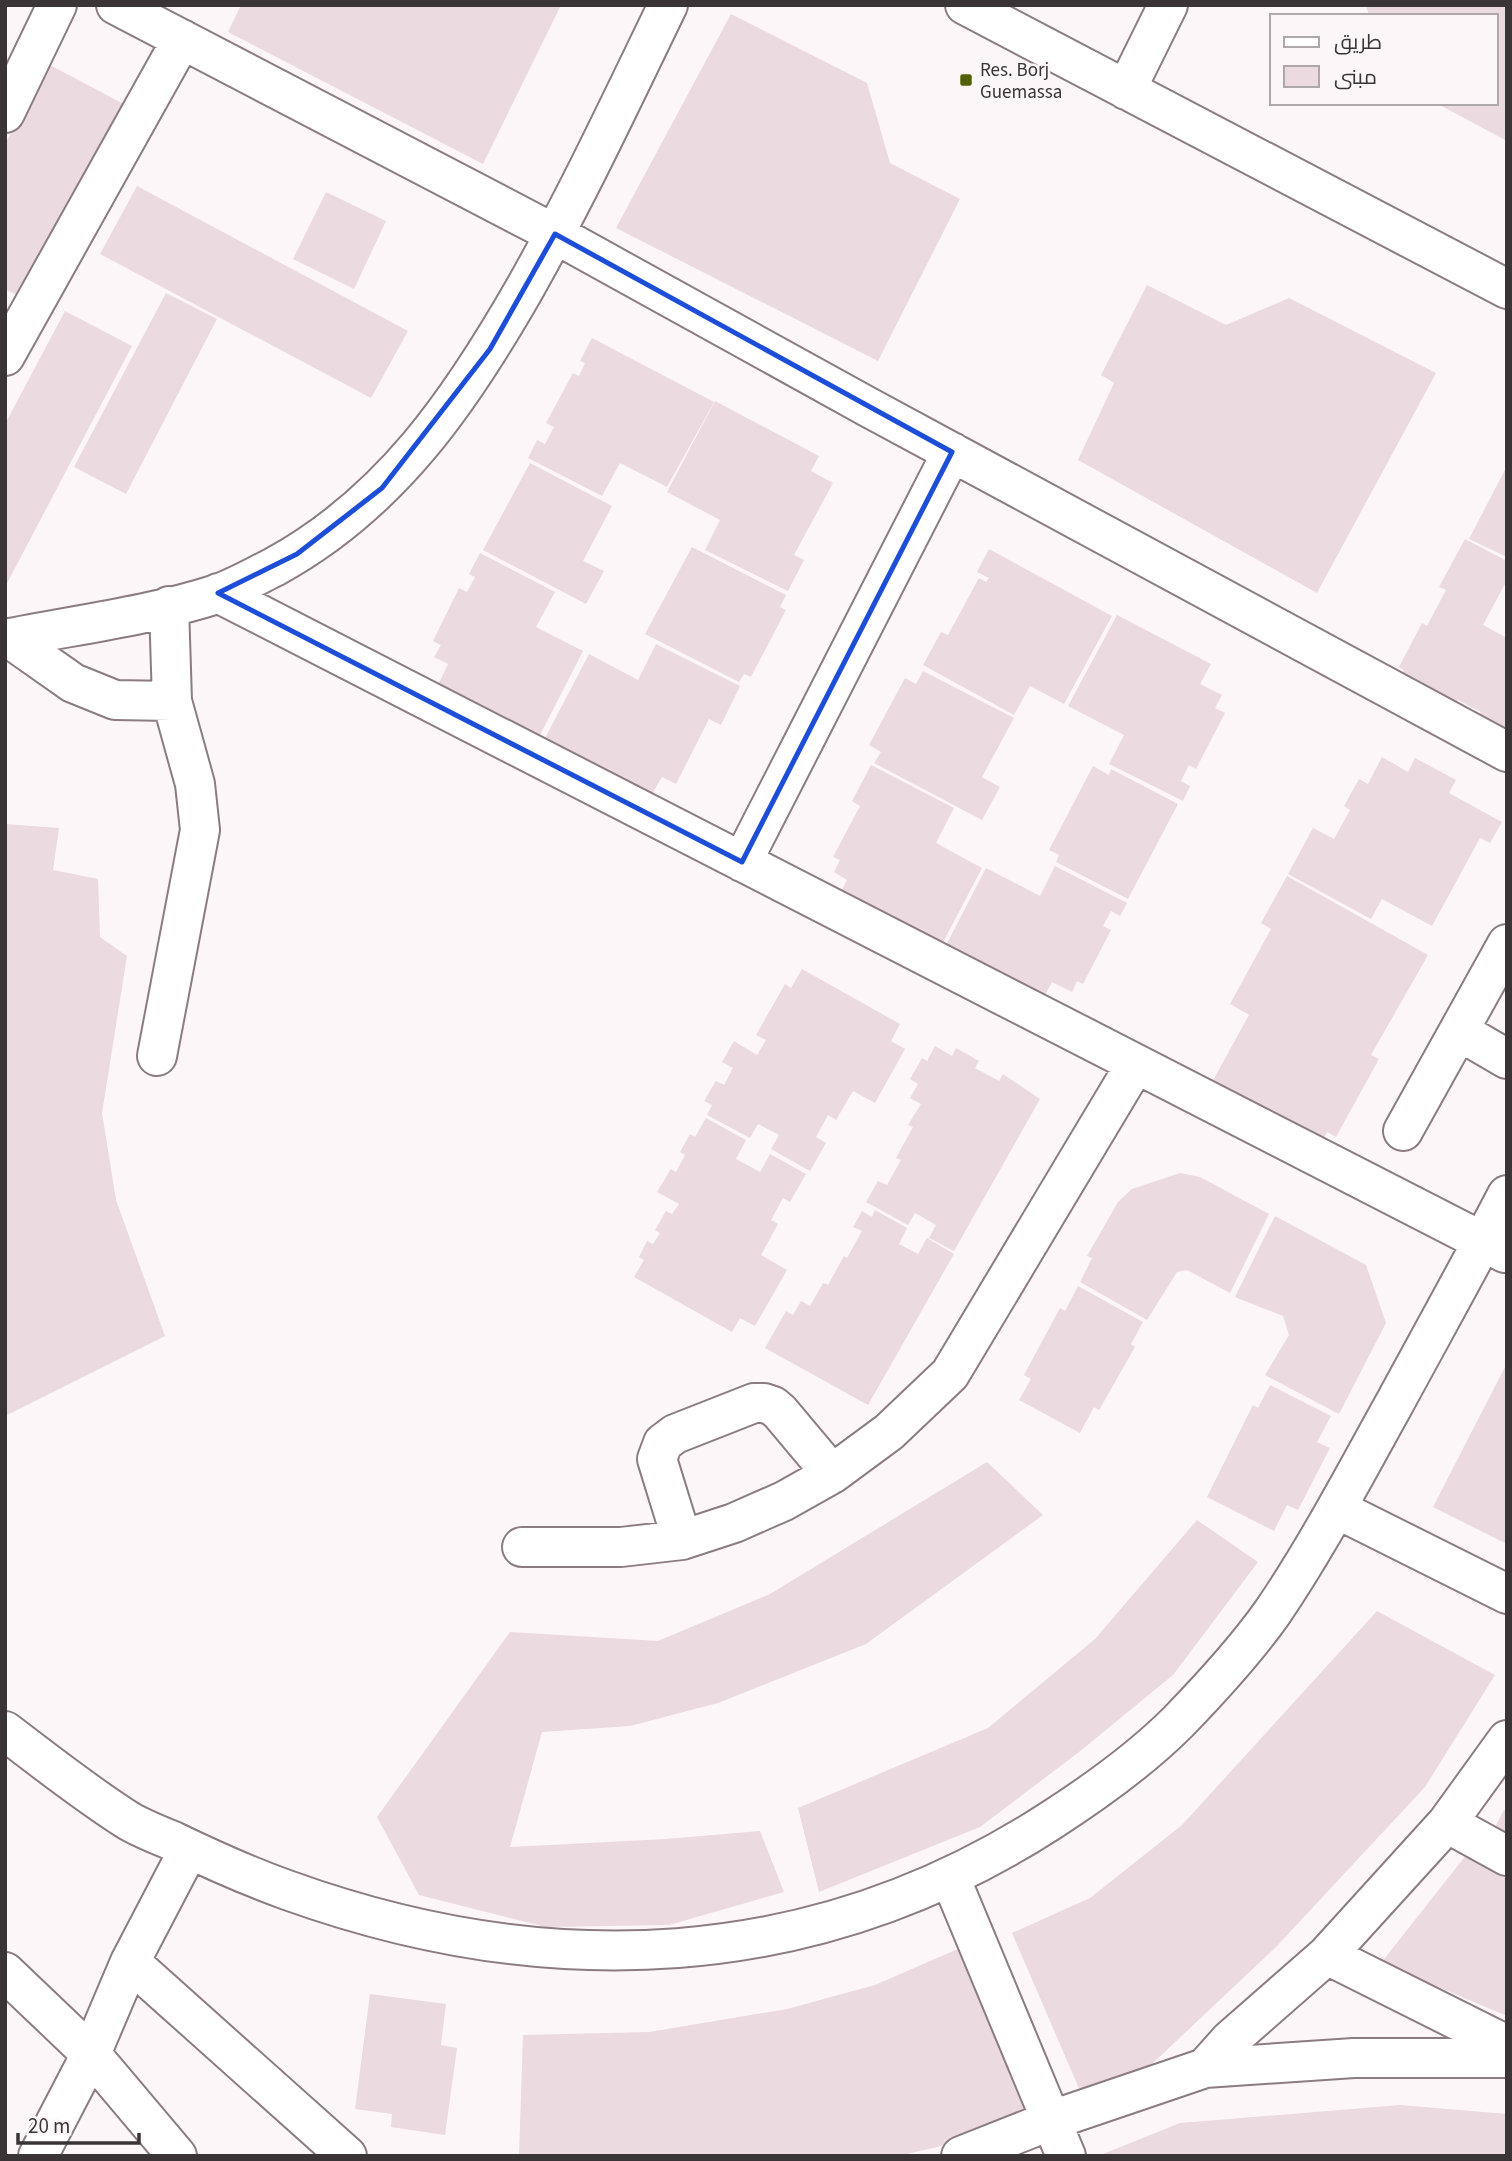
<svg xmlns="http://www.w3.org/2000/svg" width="1512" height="2161" font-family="'Source Sans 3',Cairo,sans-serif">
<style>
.building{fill:#ebdadf}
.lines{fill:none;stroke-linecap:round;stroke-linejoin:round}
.minor-casing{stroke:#8b7c81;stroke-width:42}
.minor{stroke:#fff;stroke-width:38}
.marked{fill:none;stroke:#1d4ed8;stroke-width:5;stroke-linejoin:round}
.poi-dot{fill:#506003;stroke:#fdf6f8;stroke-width:2.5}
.labels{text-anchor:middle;stroke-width:5;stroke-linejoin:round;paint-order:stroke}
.poi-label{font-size:19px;fill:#3a3436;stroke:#fdf6f8;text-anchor:start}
</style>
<rect width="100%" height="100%" fill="#fdf6f8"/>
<path class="building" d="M 241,5 L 561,5 L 483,164 L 228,32 Z
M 1366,5 L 1507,5 L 1507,141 L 1436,103 L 1496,103 L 1496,16 L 1369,16 Z
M 731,14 L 867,83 L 890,163 L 960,199 L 878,361 L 616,228 Z
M 48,64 L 137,111 L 33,303 L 5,289 L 5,144 Z
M 137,186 L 408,331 L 371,398 L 100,254 Z
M 326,192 L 386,221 L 354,289 L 293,259 Z
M 1147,285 L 1226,325 L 1289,298 L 1436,373 L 1317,593 L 1078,460 L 1114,383 L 1101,375 Z
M 166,293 L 217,319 L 126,494 L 74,467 Z
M 65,311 L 132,346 L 5,587 L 5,424 Z
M 592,338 L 714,402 L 667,487 L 620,463 L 602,496 L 528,458 L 537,440 L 545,444 L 554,427 L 546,423 L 573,373 L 579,376 L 585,363 L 580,361 Z
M 715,401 L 819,456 L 811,471 L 833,483 L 794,555 L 804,560 L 788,591 L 705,550 L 720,520 L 667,492 Z
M 530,463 L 612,506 L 583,561 L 604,571 L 586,604 L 483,550 Z
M 1507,466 L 1507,557 L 1469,539 Z
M 1465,539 L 1507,561 L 1507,580 L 1483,625 L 1507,638 L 1507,729 L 1504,735 L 1476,720 L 1481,712 L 1458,700 L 1453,708 L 1399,680 L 1404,670 L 1399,667 L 1422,623 L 1427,626 L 1446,590 L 1439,587 Z
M 692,547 L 786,595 L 780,607 L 786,610 L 751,677 L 744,674 L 739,682 L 645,634 Z
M 989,549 L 1112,616 L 1064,704 L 1030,686 L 1014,715 L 923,665 L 941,632 L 948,635 L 979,578 L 986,582 L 989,578 L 977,572 Z
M 480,553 L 555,592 L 536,627 L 583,651 L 540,735 L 439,683 L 448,664 L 434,657 L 441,645 L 433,641 L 459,588 L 467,592 L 475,577 L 469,574 Z
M 1117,615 L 1211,664 L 1200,684 L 1222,695 L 1215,708 L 1225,713 L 1196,769 L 1189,765 L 1181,781 L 1190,786 L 1183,801 L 1109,764 L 1124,735 L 1068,706 Z
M 656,644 L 740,686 L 721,725 L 709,719 L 676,784 L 662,777 L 651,796 L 543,742 L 589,654 L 638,680 Z
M 923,671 L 1014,718 L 982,777 L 1000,787 L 982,820 L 874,763 L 881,752 L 869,745 L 905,678 L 916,684 Z
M 1382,757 L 1408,772 L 1415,758 L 1456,780 L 1449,793 L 1502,822 L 1490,843 L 1480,838 L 1432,926 L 1382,899 L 1371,919 L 1288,874 L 1313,828 L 1334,839 L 1350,810 L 1344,806 L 1359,779 L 1368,784 Z
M 871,765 L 954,808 L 936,843 L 982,868 L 938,952 L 837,900 L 847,880 L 834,872 L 840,860 L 833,857 L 860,806 L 852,801 Z
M 1093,766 L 1109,775 L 1111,769 L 1178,804 L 1128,899 L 1056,862 L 1059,855 L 1049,850 Z
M 5,824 L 59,828 L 53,870 L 98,879 L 100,937 L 127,956 L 102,1113 L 116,1200 L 165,1336 L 5,1416 Z
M 1055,866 L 1127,903 L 1120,916 L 1111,911 L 1103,926 L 1111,930 L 1083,984 L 1077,981 L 1072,992 L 1052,982 L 1042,1001 L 943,951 L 986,868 L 1040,896 Z
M 1287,876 L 1428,955 L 1371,1055 L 1379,1059 L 1336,1137 L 1327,1132 L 1321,1144 L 1211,1084 L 1249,1015 L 1230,1004 L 1271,929 L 1261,923 Z
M 802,969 L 900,1024 L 891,1041 L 905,1049 L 875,1103 L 853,1091 L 836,1120 L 828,1115 L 816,1137 L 826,1143 L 810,1171 L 771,1149 L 779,1135 L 758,1124 L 750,1138 L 707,1115 L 712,1105 L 704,1101 L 716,1081 L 724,1085 L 733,1068 L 722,1062 L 734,1041 L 757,1055 L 766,1040 L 756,1035 L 785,984 L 791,988 Z
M 935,1046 L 952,1056 L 956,1048 L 979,1061 L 975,1068 L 999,1081 L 1003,1074 L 1040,1099 L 954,1251 L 929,1238 L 936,1225 L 915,1213 L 908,1225 L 866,1202 L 878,1181 L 887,1185 L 901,1160 L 896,1158 L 913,1127 L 908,1125 L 921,1104 L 910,1098 L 918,1084 L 910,1079 L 922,1058 L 927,1061 Z
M 706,1118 L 746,1140 L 736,1159 L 760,1172 L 770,1154 L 806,1174 L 790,1202 L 783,1198 L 771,1220 L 778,1224 L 761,1255 L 787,1270 L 755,1326 L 740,1318 L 732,1332 L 634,1277 L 644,1260 L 639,1257 L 647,1241 L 653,1244 L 660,1233 L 655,1230 L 666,1211 L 672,1214 L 679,1204 L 657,1192 L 671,1169 L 676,1172 L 685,1155 L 680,1152 L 690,1134 L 695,1137 Z
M 1180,1173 L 1200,1177 L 1269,1214 L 1230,1293 L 1187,1270 L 1177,1272 L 1147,1320 L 1080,1282 L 1092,1258 L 1087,1256 L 1118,1202 L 1132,1189 Z
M 875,1210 L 907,1228 L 899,1244 L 918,1254 L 927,1238 L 954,1254 L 868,1405 L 765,1348 L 786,1311 L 793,1315 L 801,1301 L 810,1306 L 823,1283 L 828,1285 L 844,1256 L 847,1258 L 862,1231 L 853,1227 L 862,1211 L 872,1217 Z
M 1275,1216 L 1366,1265 L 1386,1323 L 1339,1414 L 1265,1375 L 1289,1335 L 1283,1316 L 1235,1297 Z
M 1078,1286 L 1143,1322 L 1131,1344 L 1135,1347 L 1099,1410 L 1094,1407 L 1080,1433 L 1019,1400 L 1031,1379 L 1024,1375 L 1060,1308 L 1065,1311 Z
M 1507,1363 L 1507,1544 L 1433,1507 Z
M 1270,1385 L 1331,1416 L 1317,1442 L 1330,1448 L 1298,1510 L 1287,1505 L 1274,1531 L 1207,1497 L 1253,1405 L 1258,1408 Z
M 987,1462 L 1043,1515 L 866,1644 L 718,1703 L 630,1726 L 542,1732 L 510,1847 L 666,1839 L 760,1831 L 784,1892 L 669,1925 L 546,1927 L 419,1895 L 377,1817 L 510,1632 L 658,1641 L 770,1594 Z
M 1197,1520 L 1258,1562 L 1173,1675 L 1079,1752 L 980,1827 L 819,1892 L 798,1808 L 988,1728 L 1095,1639 Z
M 1377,1611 L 1495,1675 L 1425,1787 L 1276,1947 L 1135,2080 L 1084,2100 L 1012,1933 L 1090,1898 L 1182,1825 Z
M 1504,1810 L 1507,1811 L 1507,1848 L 1489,1838 Z
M 1467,1854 L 1507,1875 L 1507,2016 L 1381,1963 Z
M 960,1948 L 1027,2118 L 950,2144 L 898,2156 L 519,2156 L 523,2035 L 649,2032 L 787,2009 L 875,1985 Z
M 370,1994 L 446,2004 L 441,2045 L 457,2048 L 445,2135 L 391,2127 L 392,2114 L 355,2109 Z
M 1400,2105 L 1507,2114 L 1507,2156 L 1098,2156 L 1180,2123 Z"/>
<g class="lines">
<g class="minor-casing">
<path id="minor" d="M 116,5 L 555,234 L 868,407 L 1507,752
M 965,5 L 1507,289
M 1126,90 L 1168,5
M 5,113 L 57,5
M 5,356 L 182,39
M 218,593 L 1505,1253
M 9,638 L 73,683 L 115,700 L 172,701
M 5,639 C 75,625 149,616 217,594 C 237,587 256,576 274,567 C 391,503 461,400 525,288 C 577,196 622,100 668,5
M 742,862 L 952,452
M 1459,1031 L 1507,1059
M 157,1056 L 200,830 L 195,784 L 172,701 L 169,606
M 1403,1131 L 1507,944
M 1337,1509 L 1507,1594
M 682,1540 L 657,1459 L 663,1443 L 675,1434 L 754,1403 L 764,1403 L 773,1406 L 780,1412 L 832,1474
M 522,1547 L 621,1547 L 682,1540 L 734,1523 L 784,1501 L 832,1474 L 889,1432 L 950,1374 L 1135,1065
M 5,1731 C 46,1762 86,1794 129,1821 C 143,1829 158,1835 173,1841 C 210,1859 248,1876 287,1890 C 548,1984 813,1974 1050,1821 C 1095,1792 1140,1760 1178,1722 C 1211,1688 1245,1651 1272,1613 C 1317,1547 1354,1476 1393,1406 C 1431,1336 1470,1266 1507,1195
M 1447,1823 L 1507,1856
M 950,1877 L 1066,2156
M 1327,1955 L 1507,2045
M 130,1962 L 347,2156
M 5,1972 L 91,2054 L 177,2156
M 1205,2068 L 1230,2040 L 1327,1955 L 1447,1823 L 1507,1740
M 38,2156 L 91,2054 L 130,1962 L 189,1849
M 961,2156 L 1052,2120 L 1205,2068 L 1354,2058 L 1507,2058"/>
</g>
<use href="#minor" class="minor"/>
</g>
<path class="marked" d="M 555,234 L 952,452 L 742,862 L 218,593 L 297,554 L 382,488 L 490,349 Z"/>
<rect class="poi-dot" x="959" y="73" width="14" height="14" rx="3.5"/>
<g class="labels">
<g class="poi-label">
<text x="980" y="76">Res. Borj<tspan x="980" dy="22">Guemassa</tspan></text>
</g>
</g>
<rect width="1512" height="2161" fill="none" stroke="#3a3436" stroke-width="14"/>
<rect x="1270" y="14" width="228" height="91" fill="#fdf6f8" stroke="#afa8aa" stroke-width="2"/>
<rect x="1284" y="37" width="35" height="10" fill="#ffffff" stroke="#afa8aa" stroke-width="2"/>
<text x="1334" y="49" font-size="21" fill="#3a3436">طريق</text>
<rect x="1284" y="66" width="35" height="21" fill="#ebdadf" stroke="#afa8aa" stroke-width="2"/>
<text x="1334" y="84" font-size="21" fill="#3a3436">مبنى</text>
<path d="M18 2133v10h121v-10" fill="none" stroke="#3a3436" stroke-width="3.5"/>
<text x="28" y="2133" font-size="21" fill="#3a3436" stroke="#fdf6f8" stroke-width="5" paint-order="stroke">20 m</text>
</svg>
